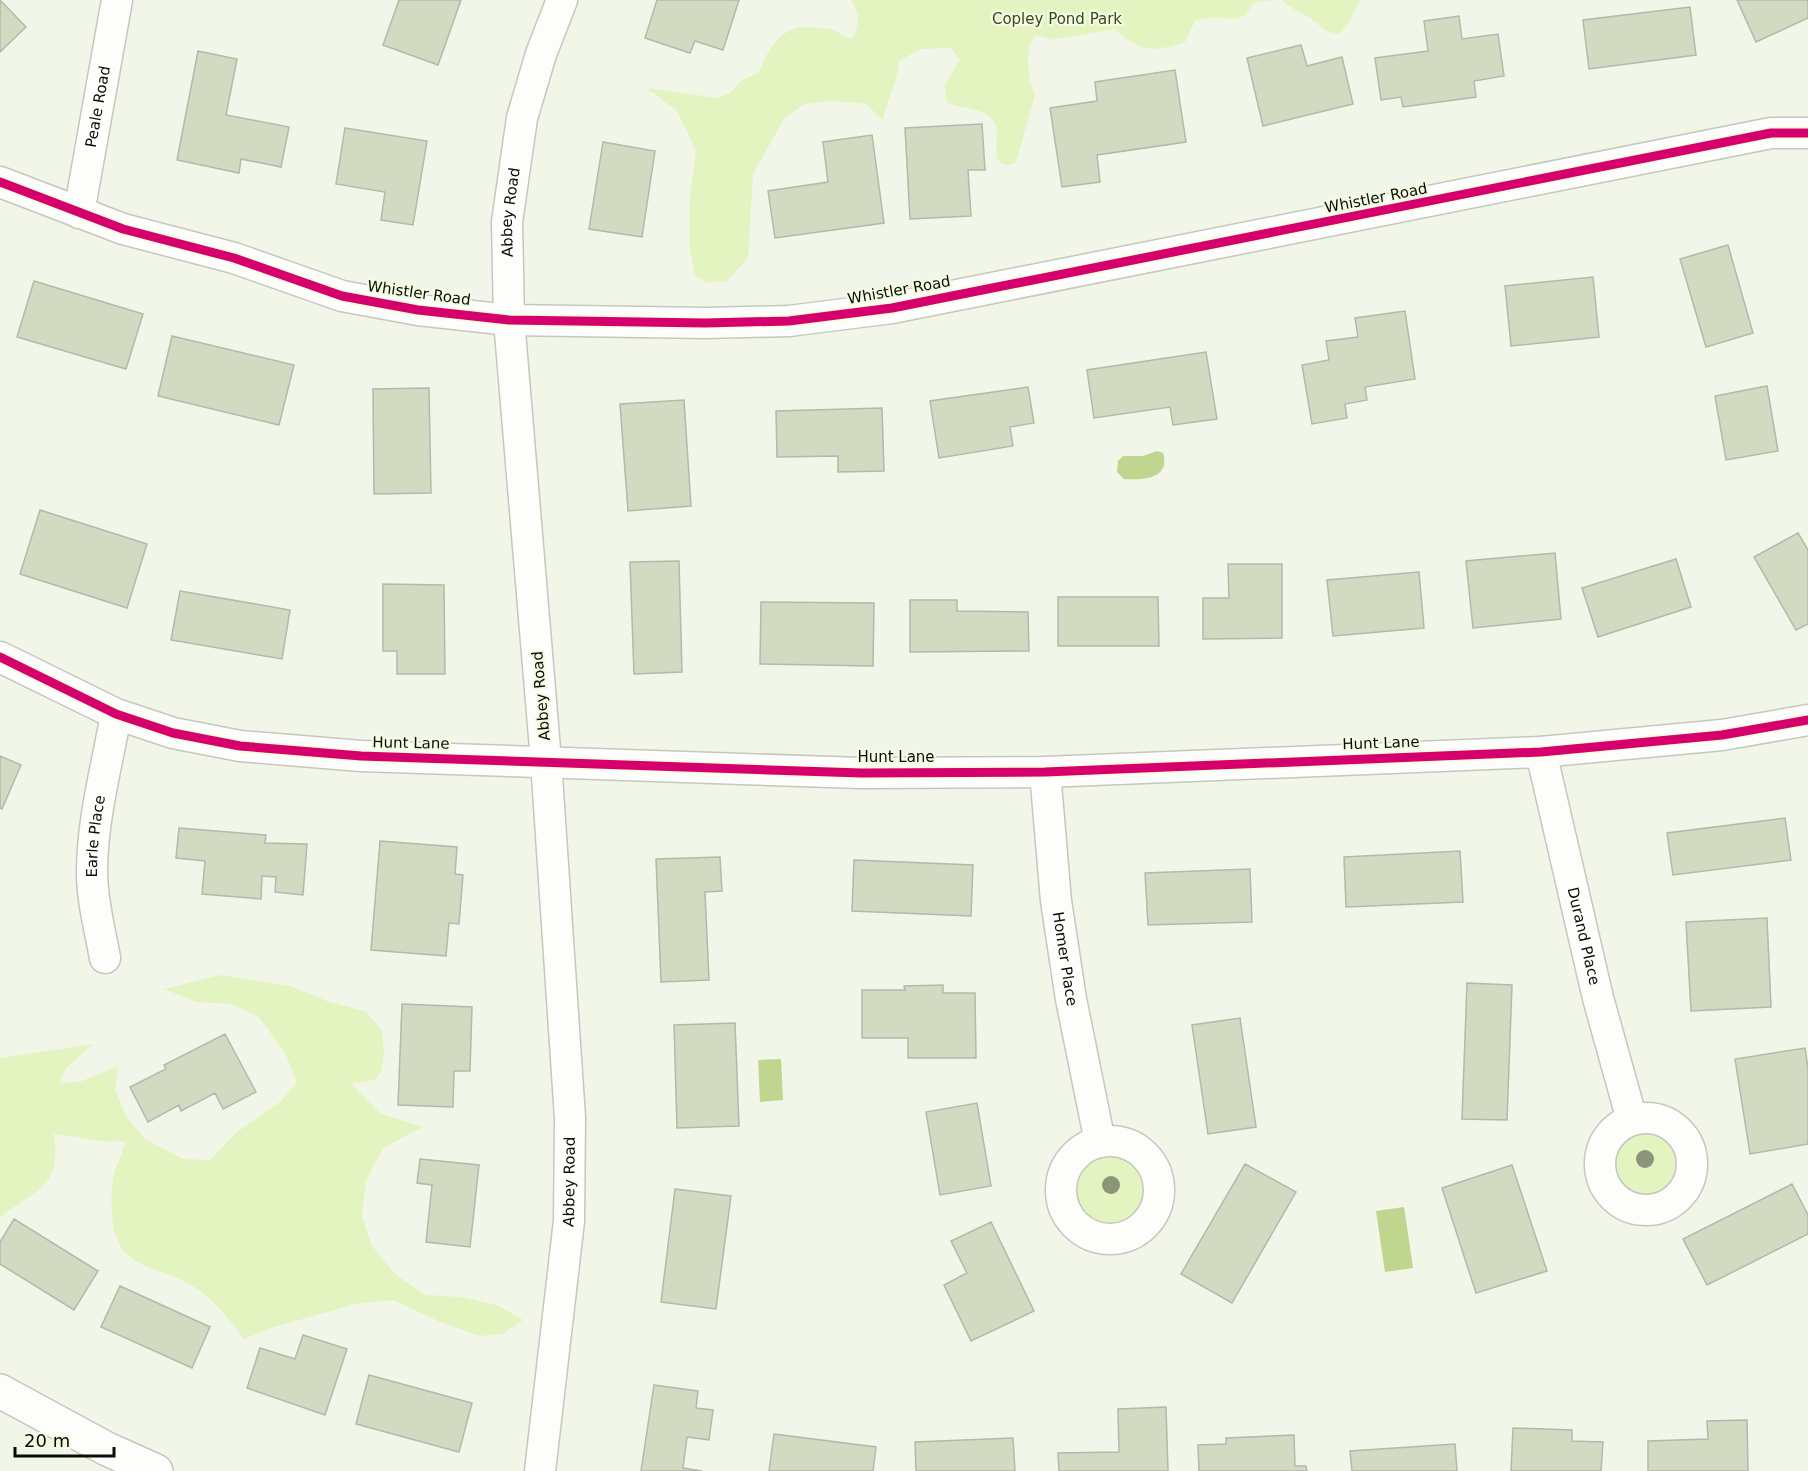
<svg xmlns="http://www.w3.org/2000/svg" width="1808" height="1471" font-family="'DejaVu Sans',sans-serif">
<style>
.green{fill:#e3f4c1}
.water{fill:#c0d58d}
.building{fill:#d2dac1;stroke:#b4b8ad;stroke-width:1.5}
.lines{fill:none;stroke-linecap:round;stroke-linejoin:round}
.street-casing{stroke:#c4c8be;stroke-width:33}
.secondary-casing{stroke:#c4c8be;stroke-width:36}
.street{stroke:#fdfefc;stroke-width:30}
.secondary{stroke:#fdfefc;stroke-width:33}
.cycleway-casing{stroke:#f3fce2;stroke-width:13}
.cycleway{stroke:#d6006c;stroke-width:9}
.tree{fill:#8c9578}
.labels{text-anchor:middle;stroke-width:4.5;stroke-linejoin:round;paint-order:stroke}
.park-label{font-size:15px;fill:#3a451d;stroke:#f3fce2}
.street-label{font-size:15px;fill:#0a0d05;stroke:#f3fce2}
</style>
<rect width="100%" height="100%" fill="#f1f6e8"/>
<path class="green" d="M 851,0 L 1273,0 L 1254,3 C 1241,25 1234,17 1214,18 C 1207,18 1201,20 1195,21 L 1185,42 C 1150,53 1142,52 1114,29 L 1053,40 L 1035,35 C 1024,51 1028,79 1035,95 L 1016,163 C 987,174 1000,138 996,126 C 988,106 961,110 946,102 L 945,85 L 960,59 L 950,48 L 921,49 L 899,61 C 898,82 887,99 883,120 L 866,104 L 835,101 L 804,104 L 784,119 L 753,174 L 748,258 L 727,281 L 707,283 L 695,275 L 689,245 L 690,196 L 696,151 L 677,111 L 647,88 L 717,98 L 730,93 L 742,80 L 759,73 C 769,46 783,22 817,28 C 822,28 831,28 836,31 C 842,35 843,37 852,39 C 860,25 860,13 851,0 Z
M 1281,0 L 1360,0 L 1348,24 L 1339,34 C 1321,31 1323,27 1310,18 C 1300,12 1291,8 1281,0 Z
M 221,975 L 291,986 L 329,1002 L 365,1011 L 382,1030 L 384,1054 L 381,1072 L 376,1079 L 351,1084 L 381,1114 L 423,1127 L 383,1148 L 366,1181 L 362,1217 L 372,1246 L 394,1273 L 425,1295 L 461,1297 L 497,1305 L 523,1320 L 503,1334 L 479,1336 L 438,1321 L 393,1300 L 356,1304 L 271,1328 L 244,1339 C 230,1319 214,1300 193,1286 C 157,1264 117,1272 112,1217 C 111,1202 111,1181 116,1167 C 120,1158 124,1150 125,1141 L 109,1142 L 54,1134 C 62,1190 35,1188 0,1218 L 0,1058 L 93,1044 L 66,1068 L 60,1083 L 82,1081 L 118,1066 L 115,1089 L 126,1116 L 145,1139 L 183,1159 L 210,1160 L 237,1132 L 280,1102 L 297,1082 L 285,1053 L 259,1017 L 231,1004 L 197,1002 L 164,989 Z
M1600 1164a46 46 0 1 1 92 0a46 46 0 1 1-92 0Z
M1061 1190a49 49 0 1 1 98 0a49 49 0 1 1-98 0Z"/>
<path class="water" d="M 1157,451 L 1163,453 C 1171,479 1142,480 1124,479 L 1117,472 L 1118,461 L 1123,456 L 1143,456 Z
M 781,1059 L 783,1100 L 760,1102 L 758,1060 Z
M 1404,1207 L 1413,1268 L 1385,1272 L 1376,1211 Z"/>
<path class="building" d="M 0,0 L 26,27 L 0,52 Z
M 399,0 L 461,0 L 438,65 L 383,45 Z
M 657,0 L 739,0 L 723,50 L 695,41 L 690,53 L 645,38 Z
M 1737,0 L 1808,0 L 1808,18 L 1756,42 Z
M 1690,7 L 1696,55 L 1589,69 L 1583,20 Z
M 1459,16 L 1462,39 L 1498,34 L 1504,76 L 1474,81 L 1476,97 L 1403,107 L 1401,97 L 1381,100 L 1375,58 L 1428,51 L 1424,21 Z
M 1301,45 L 1307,66 L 1342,57 L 1353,104 L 1263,126 L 1247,58 Z
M 198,51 L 237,59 L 226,115 L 289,127 L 281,167 L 241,159 L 239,173 L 177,160 Z
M 1175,70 L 1186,142 L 1097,155 L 1100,182 L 1062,187 L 1050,108 L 1097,101 L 1095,82 Z
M 982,124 L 985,170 L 968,170 L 971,216 L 910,219 L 905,128 Z
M 345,128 L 427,141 L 413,225 L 381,220 L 385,192 L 336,184 Z
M 872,135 L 884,223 L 775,238 L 768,191 L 828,182 L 823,142 Z
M 603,142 L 655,151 L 642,237 L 589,229 Z
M 1728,245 L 1753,333 L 1706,347 L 1680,259 Z
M 1593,277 L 1599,337 L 1511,346 L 1505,286 Z
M 34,281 L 143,314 L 126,369 L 17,337 Z
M 1405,311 L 1415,379 L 1365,387 L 1367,400 L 1345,404 L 1347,418 L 1312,424 L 1302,365 L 1329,360 L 1326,341 L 1358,337 L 1355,318 Z
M 172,336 L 294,365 L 279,425 L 158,396 Z
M 1206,352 L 1217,419 L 1173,425 L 1170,407 L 1094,418 L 1087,370 Z
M 1767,386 L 1778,451 L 1726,460 L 1715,396 Z
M 1028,387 L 1034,423 L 1010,427 L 1013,446 L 939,458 L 930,401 Z
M 429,388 L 431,493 L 374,494 L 373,389 Z
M 684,400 L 691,506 L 628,511 L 620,404 Z
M 882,408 L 884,471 L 838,472 L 838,456 L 777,457 L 776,411 Z
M 40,510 L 147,544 L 127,608 L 20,574 Z
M 1798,533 L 1808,550 L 1808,624 L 1796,630 L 1754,557 Z
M 1555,553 L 1561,619 L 1473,628 L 1466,561 Z
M 1676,559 L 1691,607 L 1598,637 L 1582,588 Z
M 679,561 L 682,672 L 634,674 L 630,562 Z
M 1228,564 L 1282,564 L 1282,638 L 1203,639 L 1203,598 L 1229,598 Z
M 1419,572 L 1424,628 L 1333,636 L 1327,580 Z
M 383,584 L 444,585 L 445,674 L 397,674 L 397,651 L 383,651 Z
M 180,591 L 290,610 L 282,659 L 171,640 Z
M 1058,597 L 1158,597 L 1159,646 L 1058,646 Z
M 910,600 L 957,600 L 957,611 L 1028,612 L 1029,651 L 910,652 Z
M 761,602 L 874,603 L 873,666 L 760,664 Z
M 0,756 L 21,765 L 2,809 L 0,808 Z
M 1785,818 L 1791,860 L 1673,875 L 1667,833 Z
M 179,828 L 266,835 L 265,843 L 307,844 L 303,895 L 275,892 L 276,877 L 262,876 L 261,899 L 202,894 L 205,861 L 176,858 Z
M 380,841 L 457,847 L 455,874 L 463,875 L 459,924 L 449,923 L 446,956 L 371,950 Z
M 1460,851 L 1463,902 L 1346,907 L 1344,857 Z
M 720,857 L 722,891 L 705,892 L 709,980 L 661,982 L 656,859 Z
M 854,860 L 973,865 L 971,916 L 852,911 Z
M 1250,869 L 1252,922 L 1148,925 L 1145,873 Z
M 1767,918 L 1771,1007 L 1691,1011 L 1686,922 Z
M 1467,983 L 1512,985 L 1507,1120 L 1462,1119 Z
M 943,985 L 943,993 L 975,993 L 976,1058 L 908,1058 L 908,1038 L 862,1038 L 862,990 L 905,990 L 904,986 Z
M 402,1004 L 472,1007 L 470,1071 L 454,1071 L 453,1107 L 398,1105 Z
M 1240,1018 L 1256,1127 L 1208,1134 L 1192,1025 Z
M 735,1023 L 739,1126 L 677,1128 L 674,1025 Z
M 225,1034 L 256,1092 L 223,1109 L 215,1093 L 181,1111 L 179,1105 L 148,1122 L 130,1087 L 166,1069 L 164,1065 Z
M 1805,1048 L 1808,1068 L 1808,1144 L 1750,1154 L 1735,1059 Z
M 977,1103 L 991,1186 L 940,1195 L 926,1112 Z
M 420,1159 L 479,1165 L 470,1247 L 426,1242 L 432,1185 L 417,1183 Z
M 1245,1164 L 1296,1192 L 1232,1303 L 1181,1274 Z
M 1512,1165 L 1547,1271 L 1476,1293 L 1442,1188 Z
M 1792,1184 L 1808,1215 L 1808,1234 L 1707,1285 L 1683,1239 Z
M 675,1189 L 731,1196 L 716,1309 L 661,1302 Z
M 14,1219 L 98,1271 L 74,1310 L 0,1264 L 0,1242 Z
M 991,1222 L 1034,1311 L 971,1341 L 944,1285 L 967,1273 L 951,1241 Z
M 120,1286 L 210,1327 L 192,1368 L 101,1327 Z
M 303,1335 L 347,1349 L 325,1415 L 247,1388 L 260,1348 L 295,1359 Z
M 369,1375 L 472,1403 L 459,1452 L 356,1424 Z
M 654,1385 L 698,1391 L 696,1408 L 713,1410 L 709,1440 L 687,1437 L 683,1468 L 702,1471 L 641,1471 Z
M 1166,1407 L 1168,1471 L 1059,1471 L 1058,1453 L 1119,1452 L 1118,1409 Z
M 1747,1420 L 1748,1471 L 1648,1471 L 1648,1441 L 1708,1439 L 1707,1421 Z
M 1513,1428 L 1572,1430 L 1572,1441 L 1603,1442 L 1601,1471 L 1511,1471 Z
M 774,1434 L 876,1447 L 873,1471 L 769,1471 Z
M 1294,1435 L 1295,1466 L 1306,1466 L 1307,1471 L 1199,1471 L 1198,1445 L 1226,1444 L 1226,1438 Z
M 1013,1438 L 1015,1471 L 916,1471 L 915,1442 Z
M 1455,1444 L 1457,1471 L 1352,1471 L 1350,1451 Z"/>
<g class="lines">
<g class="street-casing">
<g id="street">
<path d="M 0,182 L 123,229 L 234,258 L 342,296 L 418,310 L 509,320 L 706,323 L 789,321 L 892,308 L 1771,133 L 1808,133"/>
<path id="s1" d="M 79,213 L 117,0"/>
<path d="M 0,657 L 116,714 L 173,733 L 240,746 L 361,756 L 861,773 L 1045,772 L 1541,752 L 1722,735 L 1808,720"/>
<path id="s2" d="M 1541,752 L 1598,998 L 1632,1120"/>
<path id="s3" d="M 1045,772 L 1056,901 L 1071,999 L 1100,1142"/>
<path id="s4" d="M 105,958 C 100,930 92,901 92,872 C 92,819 107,766 116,714"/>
<circle cx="1646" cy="1164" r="46"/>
<circle cx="1110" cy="1190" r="49"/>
<path id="s5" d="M 540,1471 L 569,1221 L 570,1118 L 546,761 L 509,320 L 507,222 L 522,118 L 541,54 L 562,0"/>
</g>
</g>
<g class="secondary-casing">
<path id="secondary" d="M 0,1391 L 107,1449 L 156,1471"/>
</g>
<use href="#street" class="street"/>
<use href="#secondary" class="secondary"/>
<g class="cycleway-casing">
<path id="cycleway" d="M 0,182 L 123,229 L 234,258 L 342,296 L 418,310 L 509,320 L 706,323 L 789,321 L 892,308 L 1771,133 L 1808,133
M 0,657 L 116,714 L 173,733 L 240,746 L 361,756 L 861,773 L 1045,772 L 1541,752 L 1722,735 L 1808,720"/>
</g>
<use href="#cycleway" class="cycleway"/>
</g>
<g class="tree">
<circle cx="1645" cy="1159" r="9"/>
<circle cx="1111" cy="1185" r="9"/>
</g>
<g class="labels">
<g class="park-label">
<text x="1057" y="24">Copley Pond Park</text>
</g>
<g class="street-label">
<text dy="5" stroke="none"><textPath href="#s1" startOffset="108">Peale Road</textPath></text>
<text transform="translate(1376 198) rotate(-11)" y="5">Whistler Road</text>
<text dy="5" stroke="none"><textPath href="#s5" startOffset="1263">Abbey Road</textPath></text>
<text transform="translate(899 290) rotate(-10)" y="5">Whistler Road</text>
<text transform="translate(419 293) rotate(8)" y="5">Whistler Road</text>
<text transform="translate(541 696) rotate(-95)" y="5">Abbey Road</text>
<text transform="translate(411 743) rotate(1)" y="5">Hunt Lane</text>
<text transform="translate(1381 743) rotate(-2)" y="5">Hunt Lane</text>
<text x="896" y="762">Hunt Lane</text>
<text dy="5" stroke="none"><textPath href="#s4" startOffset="123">Earle Place</textPath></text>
<text dy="5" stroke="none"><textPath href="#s2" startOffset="189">Durand Place</textPath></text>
<text dy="5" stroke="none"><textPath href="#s3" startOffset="188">Homer Place</textPath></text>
<text dy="5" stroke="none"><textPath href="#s5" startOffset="291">Abbey Road</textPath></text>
</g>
</g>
<path d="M15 1447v9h99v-9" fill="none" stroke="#0a0d05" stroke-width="3"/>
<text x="24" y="1447" font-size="18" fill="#0a0d05" stroke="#f3fce2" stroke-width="4.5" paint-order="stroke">20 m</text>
</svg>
